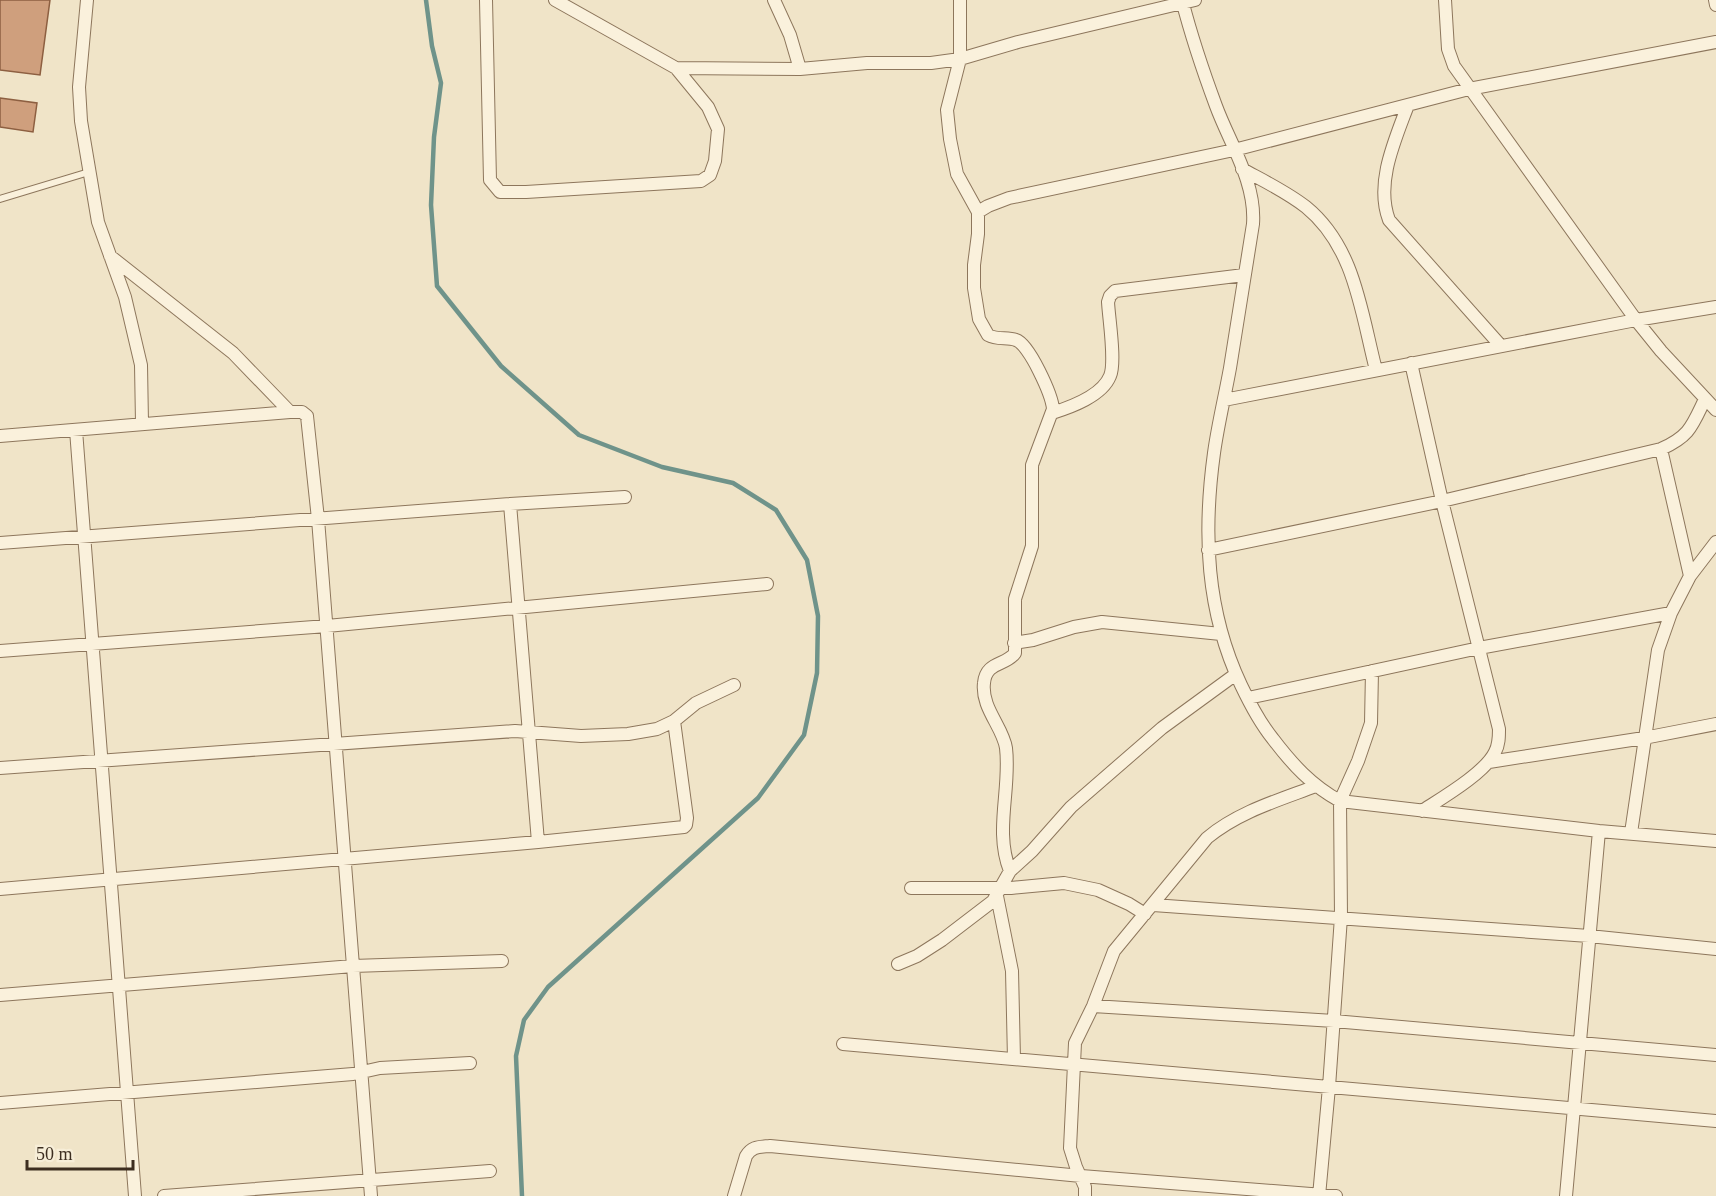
<svg xmlns="http://www.w3.org/2000/svg" width="1716" height="1196" font-family="'Times New Roman',serif">
<style>
.lines{fill:none;stroke-linecap:round;stroke-linejoin:round}
.stream{stroke:#6f938a;stroke-width:4.5}
.building{fill:#cf9f7d;stroke:#8d5f41;stroke-width:1.5}
.lane-casing{stroke:#8d765c;stroke-width:8}
.street-casing{stroke:#8d765c;stroke-width:14}
.lane{stroke:#faf1dc;stroke-width:6}
.street{stroke:#faf1dc;stroke-width:12}
</style>
<rect width="100%" height="100%" fill="#f0e4c8"/>
<g class="lines">
<path class="stream" d="M 426,0 L 432,46 L 441,83 L 434,137 L 431,205 L 437,286 L 501,366 L 579,435 L 662,467 L 733,483 L 776,510 L 807,560 L 818,616 L 817,673 L 804,735 L 758,798 L 548,987 L 524,1020 L 516,1056 L 522,1196"/>
</g>
<path class="building" d="M 0,0 L 50,0 L 40,75 L 0,70 Z
M 0,98 L 37,103 L 33,132 L 0,127 Z"/>
<g class="lines">
<g class="lane-casing">
<path id="lane" d="M 0,199 L 89,172"/>
</g>
<g class="street-casing">
<path id="street" d="M 87,0 L 79,87 L 81,121 L 98,222 L 125,297 L 141,365 L 142,423
M 486,0 L 490,180 L 500,192 L 526,192 L 701,181 L 710,175 L 715,161 L 718,129 L 708,107 L 676,68 L 555,0
M 774,0 L 790,35 L 800,69
M 960,0 L 960,59 L 947,110 L 950,139 L 957,174 L 978,212 L 978,234 L 974,265 L 974,288 L 979,319 L 988,335 C 997,340 1007,337 1016,340 C 1029,344 1052,395 1053,409 L 1032,465 L 1032,546 L 1015,599 L 1015,653 C 1006,666 986,661 984,683 C 981,708 1003,727 1006,748 C 1011,789 994,831 1010,871
M 1182,0 C 1191,35 1203,71 1216,106 C 1230,144 1256,182 1253,224 C 1245,272 1238,320 1230,368 C 1225,396 1218,424 1214,453 C 1203,533 1206,611 1241,685 C 1250,704 1260,723 1273,739 C 1292,764 1312,786 1340,801 L 1599,831 L 1716,841
M 1445,0 L 1448,49 L 1454,66 L 1636,320 L 1661,351 L 1716,410
M 1715,0 L 1716,5
M 676,68 L 800,69 L 867,63 L 931,63 L 960,59 L 1018,42 L 1195,0
M 1408,105 C 1395,140 1375,183 1389,220 L 1501,346
M 1242,169 C 1264,181 1287,192 1306,207 C 1355,247 1361,312 1376,370
M 978,212 L 988,206 L 1009,198 L 1234,150 L 1469,89 L 1716,42
M 110,256 L 233,353 L 290,412
M 1411,363 L 1442,501 L 1499,729 C 1499,737 1499,745 1495,752 C 1485,773 1442,798 1422,811
M 1224,400 L 1636,320 L 1716,307
M 1052,413 C 1071,407 1102,396 1110,376 C 1116,362 1109,320 1108,302 L 1110,296 L 1115,291 L 1244,275
M 76,430 L 135,1196
M 0,436 L 290,412 L 302,412 L 307,416 L 318,519 L 371,1196
M 1661,449 L 1690,576
M 510,504 L 538,842
M 0,543 L 510,504 L 625,497
M 1208,550 L 1442,501 L 1661,449 C 1690,436 1692,426 1705,399
M 1014,643 L 1033,640 L 1074,627 L 1102,622 L 1221,634
M 0,651 L 327,626 L 767,584
M 1248,698 L 1479,648 L 1671,613
M 1489,762 L 1644,738 L 1716,724
M 0,768 L 515,731 L 581,736 L 628,734 L 657,729 L 674,721 L 696,703 L 734,685
M 1631,833 L 1658,650 L 1671,613 L 1690,576 L 1716,542
M 911,888 L 1011,888 L 1064,883 L 1098,890 L 1129,904 L 1145,914
M 0,889 L 538,842 L 684,827 L 686,825 L 687,818 L 674,721
M 997,896 L 1012,971 L 1014,1059
M 1153,905 L 1589,936 L 1716,949
M 898,964 L 917,956 L 942,940 L 993,901 L 1010,871 L 1032,851 L 1071,807 L 1162,728 L 1236,674
M 0,995 L 353,966 L 502,961
M 1093,1006 L 1334,1021 L 1716,1055
M 843,1044 L 1716,1121
M 0,1103 L 353,1074 L 380,1068 L 470,1063
M 164,1196 L 490,1171
M 734,1196 L 746,1156 C 752,1146 759,1147 770,1146 L 1081,1176 L 1336,1196
M 1085,1196 L 1085,1187 L 1076,1167 L 1070,1148 L 1075,1043 L 1093,1006 L 1114,951 L 1207,838 C 1238,812 1279,800 1316,786
M 1319,1196 L 1329,1087 L 1341,917 L 1340,801 L 1358,761 L 1371,723 L 1372,671
M 1566,1196 L 1599,831"/>
</g>
<use href="#lane" class="lane"/>
<use href="#street" class="street"/>
</g>
<path d="M27 1160v9h106v-9" fill="none" stroke="#3d2e20" stroke-width="3"/>
<text x="36" y="1160" font-size="18" fill="#3d2e20" stroke="#f7eed8" stroke-width="4.5" paint-order="stroke">50 m</text>
</svg>
